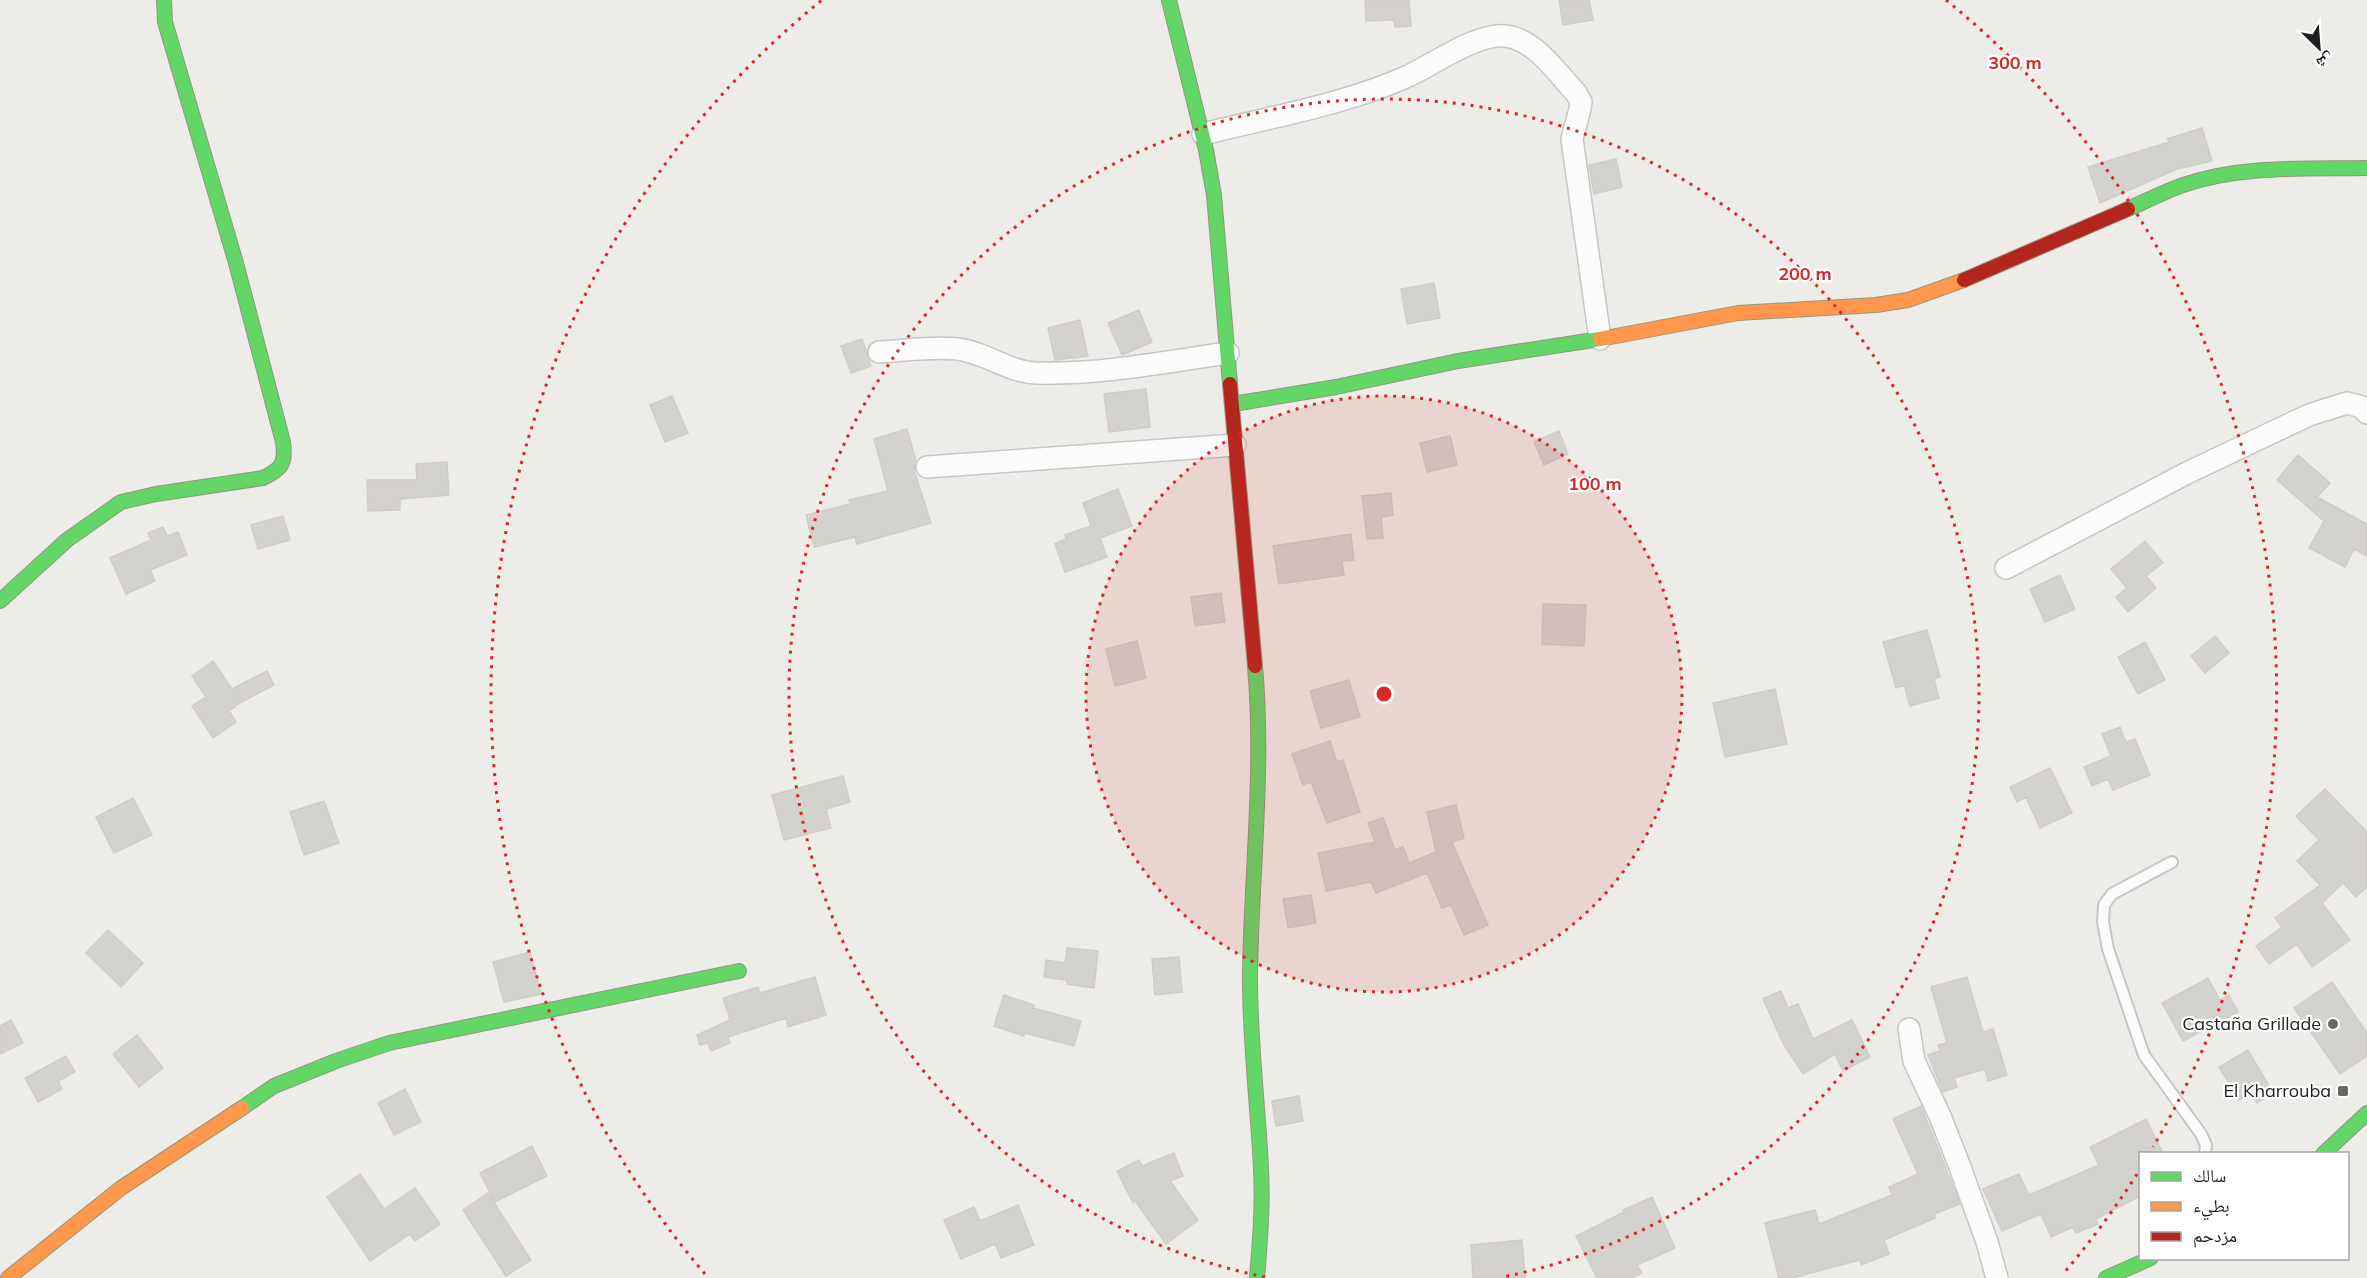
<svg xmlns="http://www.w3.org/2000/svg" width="2367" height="1278" font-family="Mulish,'Noto Naskh Arabic',sans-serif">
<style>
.building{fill:#d4d2ce;stroke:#d0cdc9;stroke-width:1.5}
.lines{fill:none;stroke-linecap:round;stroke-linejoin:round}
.lane-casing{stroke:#c6c6c4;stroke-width:14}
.street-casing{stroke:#c6c6c4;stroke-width:24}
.fast-casing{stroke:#94977f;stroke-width:16}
.slow-casing{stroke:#94977f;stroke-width:16}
.jam-casing{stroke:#94977f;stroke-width:16}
.lane{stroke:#fcfcfc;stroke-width:10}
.street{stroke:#fcfcfc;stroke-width:21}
.fast{stroke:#63d668;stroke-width:14}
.slow{stroke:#ff974d;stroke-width:14}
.jam{stroke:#b3261e;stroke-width:14}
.ring{fill:none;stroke:#d62828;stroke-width:3;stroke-dasharray:3 6}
.poi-dot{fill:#676765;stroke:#fff;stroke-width:2}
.labels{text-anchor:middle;stroke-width:4.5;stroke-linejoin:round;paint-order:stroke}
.poi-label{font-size:18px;fill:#1f1f1f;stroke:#fff;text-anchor:end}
.centre{fill:#d62828;stroke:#fff;stroke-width:3}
.ring-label{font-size:18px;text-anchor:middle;font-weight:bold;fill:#d62828;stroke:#fff;stroke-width:4.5;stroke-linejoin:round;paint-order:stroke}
</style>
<rect width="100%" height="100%" fill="#edece8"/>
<path class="building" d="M 1365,0 L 1409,0 L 1411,26 L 1395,27 L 1394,20 L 1366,21 Z
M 1559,0 L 1589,0 L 1593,20 L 1563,25 Z
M 2202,128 L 2212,161 L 2177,169 L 2100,203 L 2088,167 L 2169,142 L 2167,139 Z
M 1616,159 L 1622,187 L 1594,194 L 1589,165 Z
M 1434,283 L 1440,318 L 1407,324 L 1401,289 Z
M 1139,310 L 1152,342 L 1122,355 L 1108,323 Z
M 1080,320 L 1088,356 L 1055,360 L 1048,328 Z
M 862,339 L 871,366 L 851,373 L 841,346 Z
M 1146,389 L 1150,427 L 1109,432 L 1104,394 Z
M 672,396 L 688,433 L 665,442 L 650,405 Z
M 907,429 L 916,461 L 914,470 L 931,523 L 857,544 L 855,537 L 814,547 L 806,515 L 850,504 L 849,500 L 888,491 L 874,439 Z
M 1559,431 L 1568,454 L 1544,465 L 1534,442 Z
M 1450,436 L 1457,465 L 1427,472 L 1420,443 Z
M 2298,455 L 2330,483 L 2317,497 L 2367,524 L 2367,556 L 2354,549 L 2345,567 L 2309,548 L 2324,521 L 2277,480 Z
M 447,462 L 449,495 L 400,499 L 400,510 L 368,511 L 367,480 L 417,480 L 416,464 Z
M 1118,489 L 1132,526 L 1100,538 L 1107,557 L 1065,572 L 1055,544 L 1066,539 L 1065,535 L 1091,526 L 1083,503 Z
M 1391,493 L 1393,515 L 1381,517 L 1383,538 L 1367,539 L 1362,496 Z
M 283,516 L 290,540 L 258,549 L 251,525 Z
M 163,527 L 167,536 L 178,532 L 187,555 L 150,570 L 155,581 L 126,594 L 110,558 L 151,540 L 148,533 Z
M 1351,534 L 1354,560 L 1342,561 L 1344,575 L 1279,584 L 1273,546 Z
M 2145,541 L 2163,563 L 2146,576 L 2156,588 L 2128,612 L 2116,597 L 2127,588 L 2111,569 Z
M 2060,575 L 2075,609 L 2045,622 L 2030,589 Z
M 1221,593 L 1225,622 L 1195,626 L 1191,597 Z
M 1543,604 L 1586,605 L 1584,646 L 1542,644 Z
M 1927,630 L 1940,677 L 1934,679 L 1939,698 L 1910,706 L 1904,685 L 1896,688 L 1883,642 Z
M 2215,636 L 2229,653 L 2205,673 L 2191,656 Z
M 1137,641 L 1146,678 L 1115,686 L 1106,649 Z
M 2145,642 L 2165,680 L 2138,694 L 2118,657 Z
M 213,661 L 232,689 L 267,671 L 274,685 L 234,706 L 235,707 L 229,711 L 236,722 L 213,738 L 192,706 L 206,697 L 192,676 Z
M 1349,680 L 1360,717 L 1321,728 L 1310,691 Z
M 1775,689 L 1787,744 L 1725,757 L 1713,703 Z
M 2120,727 L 2126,742 L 2135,739 L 2150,775 L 2113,790 L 2108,779 L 2092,786 L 2084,767 L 2111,756 L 2102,734 Z
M 1330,741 L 1337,762 L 1343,760 L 1360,812 L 1327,823 L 1311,782 L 1303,785 L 1292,754 Z
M 2050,768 L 2072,813 L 2040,828 L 2026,797 L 2017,802 L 2010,787 Z
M 843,776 L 850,802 L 826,809 L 831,828 L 784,840 L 772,795 Z
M 2325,789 L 2367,832 L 2367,887 L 2356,897 L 2343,883 L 2322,903 L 2350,940 L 2312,967 L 2297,944 L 2269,964 L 2256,946 L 2282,927 L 2275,918 L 2320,885 L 2297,861 L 2319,840 L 2296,816 Z
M 133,798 L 152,835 L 114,853 L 96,817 Z
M 324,801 L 339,843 L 304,855 L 290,812 Z
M 1456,805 L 1464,838 L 1452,842 L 1488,925 L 1464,935 L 1451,905 L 1442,908 L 1427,873 L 1376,893 L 1371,882 L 1326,891 L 1318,853 L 1375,842 L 1368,823 L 1383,818 L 1395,850 L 1403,847 L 1409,863 L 1436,852 L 1427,812 Z
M 1311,895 L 1316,923 L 1288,928 L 1283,899 Z
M 108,930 L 143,963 L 121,987 L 86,953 Z
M 1067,948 L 1098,951 L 1094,988 L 1067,984 L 1067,980 L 1044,977 L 1046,960 L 1065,963 Z
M 530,952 L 541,994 L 504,1002 L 493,962 Z
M 1179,957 L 1182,992 L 1155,995 L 1152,959 Z
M 815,977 L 826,1015 L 788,1027 L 786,1018 L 728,1037 L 730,1043 L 711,1051 L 708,1043 L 700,1045 L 697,1035 L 730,1020 L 723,998 L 758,987 L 760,993 Z
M 1967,977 L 1983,1032 L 1993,1029 L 2007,1075 L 1988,1081 L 1985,1069 L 1954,1078 L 1957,1087 L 1943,1092 L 1928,1055 L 1940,1051 L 1938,1045 L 1947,1043 L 1931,987 Z
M 2208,978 L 2220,1000 L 2229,995 L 2238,1012 L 2183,1041 L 2162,1003 Z
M 2332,982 L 2367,1033 L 2367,1056 L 2340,1074 L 2294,1008 Z
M 1781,991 L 1788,1008 L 1798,1004 L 1813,1039 L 1852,1020 L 1870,1057 L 1843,1071 L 1835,1054 L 1803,1074 L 1784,1045 L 1763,999 Z
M 1004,995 L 1034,1005 L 1033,1008 L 1081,1021 L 1074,1046 L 1025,1033 L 1024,1036 L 994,1026 Z
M 11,1020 L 23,1043 L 0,1054 L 0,1026 Z
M 137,1035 L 163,1068 L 139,1087 L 113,1054 Z
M 2248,1050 L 2273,1093 L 2257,1103 L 2251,1093 L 2239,1100 L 2219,1067 Z
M 66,1056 L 75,1072 L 58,1081 L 62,1089 L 38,1102 L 25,1078 Z
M 405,1089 L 421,1122 L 394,1135 L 378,1103 Z
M 1299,1096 L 1303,1121 L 1276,1126 L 1272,1101 Z
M 1921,1106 L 1960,1204 L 1934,1214 L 1935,1218 L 1884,1240 L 1889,1254 L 1861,1265 L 1860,1260 L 1792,1278 L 1779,1278 L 1765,1223 L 1815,1210 L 1819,1224 L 1892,1195 L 1889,1187 L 1918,1174 L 1893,1119 Z
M 2146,1119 L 2163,1154 L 2140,1154 L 2140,1196 L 2096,1219 L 2098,1224 L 2076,1233 L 2073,1227 L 2051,1237 L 2041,1214 L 2002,1231 L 1983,1189 L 2019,1174 L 2029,1195 L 2099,1165 L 2090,1147 Z
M 532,1146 L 547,1176 L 495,1202 L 480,1173 Z
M 1174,1153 L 1183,1176 L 1170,1181 L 1198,1220 L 1166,1244 L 1135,1201 L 1133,1203 L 1117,1171 L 1139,1160 L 1142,1166 Z
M 360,1174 L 384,1209 L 415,1188 L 440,1224 L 415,1241 L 410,1234 L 370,1261 L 327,1197 Z
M 488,1193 L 531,1260 L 506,1276 L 463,1210 Z
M 1652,1197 L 1675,1248 L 1637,1265 L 1642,1273 L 1632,1278 L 1597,1278 L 1576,1236 L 1624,1212 L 1623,1210 Z
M 1018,1205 L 1034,1245 L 1001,1258 L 995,1244 L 961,1259 L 944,1220 L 974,1207 L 980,1221 Z
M 1522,1240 L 1525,1278 L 1473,1278 L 1471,1245 Z"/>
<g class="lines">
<g class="lane-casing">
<path id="lane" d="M 2172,862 L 2112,894 L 2104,905 L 2103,922 L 2108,949 L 2144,1055 L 2201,1134 L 2206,1145 L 2205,1154"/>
</g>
<g class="street-casing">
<path id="street" d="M 1203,134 C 1267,118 1346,104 1406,77 C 1433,65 1478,32 1506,36 C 1536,40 1557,73 1576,93 L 1581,102 L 1580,109 L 1572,139 L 1600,339
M 879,352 C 904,351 932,346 957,349 C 985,352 1008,372 1036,373 C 1100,375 1165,362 1228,353
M 927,467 L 1235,445
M 2006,568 L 2187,473 L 2309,415 L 2347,403 L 2362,407 L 2367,413
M 1909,1029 L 1914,1061 L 1940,1116 L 1960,1167 L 1987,1242 L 1997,1278"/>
</g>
<g class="fast-casing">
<path id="fast" d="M 1169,0 L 1206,150 L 1214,195 L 1230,384
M 2128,209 C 2146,201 2164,192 2183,185 C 2241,165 2306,169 2367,168
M 1233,404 L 1336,387 L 1458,361 L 1600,339
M 0,601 L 67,540 L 121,502 L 156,494 L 263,478 C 282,469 286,463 283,442 L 236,263 L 165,22 L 164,0
M 1255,666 C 1264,768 1252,868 1250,970 C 1249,1037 1258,1103 1261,1169 C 1263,1206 1260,1242 1257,1278
M 242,1108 L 274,1086 L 336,1061 L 389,1043 L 739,971
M 2323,1154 L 2367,1113
M 2106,1278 L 2151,1258"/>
</g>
<g class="slow-casing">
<path id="slow" d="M 1600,339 L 1738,313 L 1876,305 L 1908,300 L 1964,280
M 8,1278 L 121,1188 L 242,1108"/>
</g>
<g class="jam-casing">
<path id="jam" d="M 1964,280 L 2128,209
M 1230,384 L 1255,666"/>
</g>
<use href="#lane" class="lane"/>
<use href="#street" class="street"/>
<use href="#fast" class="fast"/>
<use href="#slow" class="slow"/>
<use href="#jam" class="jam"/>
</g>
<circle cx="1384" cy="694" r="298" fill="#d62828" fill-opacity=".12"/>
<g class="ring">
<circle cx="1384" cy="694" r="298"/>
<path d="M1265 1277A595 595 0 1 1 1503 1277"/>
<path d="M2137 1174A893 893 0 0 1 2063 1274M705 1274A893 893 0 0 1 822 0M1946 0A893 893 0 0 1 2153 1147"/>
</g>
<g class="poi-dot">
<circle cx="2333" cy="1024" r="6"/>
<rect x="2337" y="1085" width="12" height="12" rx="3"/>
</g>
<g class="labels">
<g class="poi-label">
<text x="2321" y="1030">Castaña Grillade</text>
<text x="2331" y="1097">El Kharrouba</text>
</g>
</g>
<circle cx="1384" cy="694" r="9" class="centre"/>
<g class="ring-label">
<text x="2015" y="69">300 m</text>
<text x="1805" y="280">200 m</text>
<text x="1595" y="490">100 m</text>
</g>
<rect x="2139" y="1152" width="210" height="108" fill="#ffffff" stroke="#a5a5a5" stroke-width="1.5"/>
<rect x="2151" y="1172" width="30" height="9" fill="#63d668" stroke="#a5a5a5" stroke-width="1.5"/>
<text x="2193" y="1182" font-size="18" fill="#1f1f1f">سالك</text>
<rect x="2151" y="1202" width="30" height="9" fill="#ff974d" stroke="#a5a5a5" stroke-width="1.5"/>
<text x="2193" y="1212" font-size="18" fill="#1f1f1f">بطيء</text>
<rect x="2151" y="1232" width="30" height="9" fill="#b3261e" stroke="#a5a5a5" stroke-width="1.5"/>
<text x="2193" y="1242" font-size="18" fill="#1f1f1f">مزدحم</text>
<g transform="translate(2319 48) rotate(155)" stroke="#ffffff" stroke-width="4.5" paint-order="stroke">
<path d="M0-4.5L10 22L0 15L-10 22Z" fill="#1f1f1f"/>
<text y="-9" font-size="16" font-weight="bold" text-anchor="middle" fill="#1f1f1f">ش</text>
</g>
</svg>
